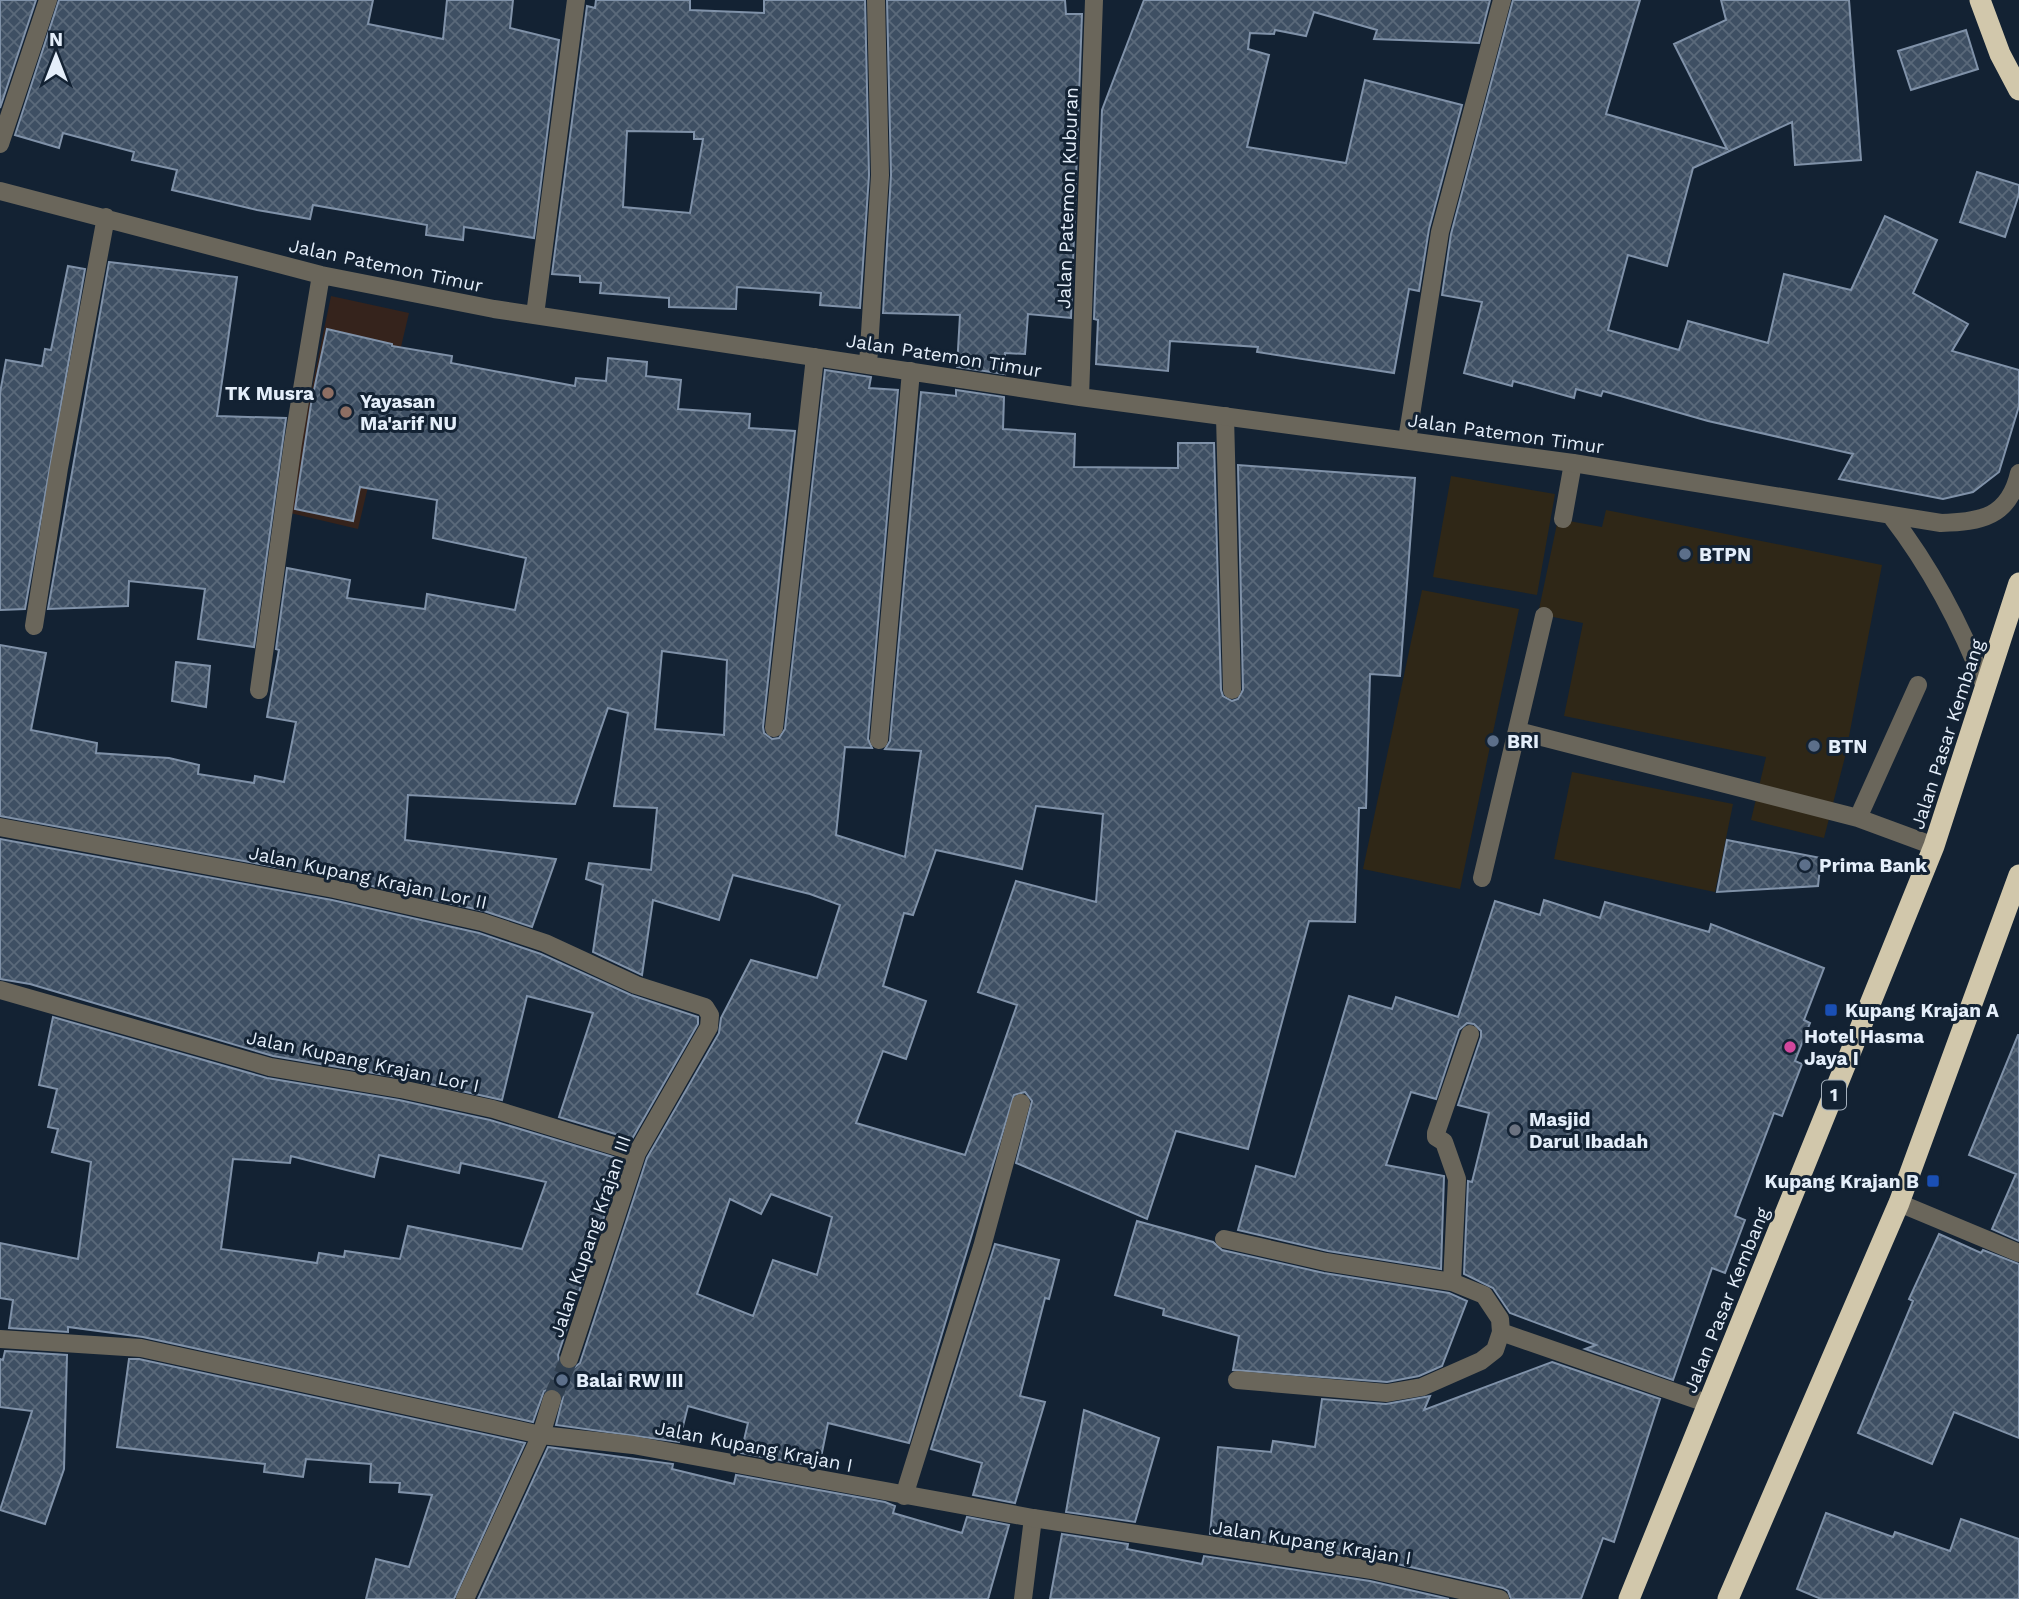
<svg xmlns="http://www.w3.org/2000/svg" width="2019" height="1599" font-family="'Work Sans',sans-serif">
<style>
.commercial{fill:#2f2717}
.education{fill:#35231c}
.building{fill:url(#building-cross-hatch);stroke:#8092a9;stroke-width:2;fill-rule:evenodd}
.lines{fill:none;stroke-linecap:round;stroke-linejoin:round}
.street-tunnel{stroke:#324151;stroke-width:18;stroke-dasharray:18 9;stroke-linecap:butt}
.lane{stroke:#6a665b;stroke-width:18}
.street{stroke:#6a665b;stroke-width:18}
.highway{stroke:#d1c7ab;stroke-width:21}
.education-dot{fill:#8d6e63;stroke:#132233;stroke-width:2.5}
.service-dot{fill:#5c6f8a;stroke:#132233;stroke-width:2.5}
.transit-dot{fill:#1a4fb4;stroke:#132233;stroke-width:2.5}
.hotel-dot{fill:#d1479c;stroke:#132233;stroke-width:2.5}
.worship-dot{fill:#6b7280;stroke:#132233;stroke-width:2.5}
.labels{text-anchor:middle;stroke-width:6;stroke-linejoin:round;paint-order:stroke}
.shield{fill:#132233;stroke:#a5b1be;stroke-width:2}
.shield-label{font-size:18px;font-weight:bold;fill:#e4eefa}
.street-label{font-size:19px;fill:#e4eefa;stroke:#132233}
.poi-label{font-size:19px;font-weight:bold;fill:#e4eefa;stroke:#132233;text-anchor:start}
</style>
<defs>
<pattern id="building-cross-hatch" width="8" height="8" patternUnits="userSpaceOnUse" patternTransform="scale(1.75)"><rect width="8" height="8" fill="#3e4f63"/><path d="M0 0l8 8M0 8l8-8" fill="none" stroke="#5a697a"/></pattern>
</defs>
<rect width="100%" height="100%" fill="#132233"/>
<path class="commercial" d="M 1451,476 L 1555,494 L 1537,595 L 1433,577 Z
M 1606,510 L 1882,565 L 1845,757 L 1824,838 L 1751,820 L 1766,757 L 1564,716 L 1583,623 L 1538,614 L 1558,519 L 1602,527 Z
M 1422,590 L 1519,609 L 1460,889 L 1363,869 Z
M 1572,772 L 1733,804 L 1715,892 L 1554,859 Z"/>
<path class="education" d="M 331,296 L 409,313 L 358,529 L 286,512 Z"/>
<path class="building" d="M 0,0 L 36,0 L 0,108 Z
M 59,0 L 373,0 L 368,24 L 443,39 L 447,0 L 513,0 L 510,28 L 559,40 L 534,238 L 464,227 L 463,240 L 426,235 L 427,225 L 313,205 L 310,219 L 257,210 L 172,190 L 177,170 L 132,160 L 134,152 L 63,133 L 59,148 L 15,135 Z
M 596,0 L 690,0 L 690,10 L 764,13 L 764,0 L 865,0 L 869,175 L 860,308 L 820,305 L 821,293 L 737,287 L 736,309 L 669,307 L 669,298 L 600,293 L 601,283 L 580,282 L 580,276 L 552,274 L 587,6 L 595,8 ZM 627,131 L 694,132 L 694,139 L 703,139 L 690,213 L 623,207 Z
M 887,0 L 1065,0 L 1066,14 L 1082,14 L 1071,318 L 1028,314 L 1025,354 L 1005,353 L 1005,374 L 957,367 L 960,315 L 883,313 L 891,175 Z
M 1144,0 L 1490,0 L 1479,43 L 1374,39 L 1377,30 L 1314,12 L 1306,36 L 1275,30 L 1274,34 L 1250,33 L 1248,49 L 1269,55 L 1247,147 L 1346,163 L 1365,80 L 1462,105 L 1429,229 L 1419,291 L 1409,289 L 1394,373 L 1257,352 L 1258,347 L 1170,341 L 1168,371 L 1096,364 L 1098,320 L 1094,319 L 1102,110 Z
M 1513,0 L 1640,0 L 1606,114 L 1727,149 L 1674,44 L 1726,20 L 1721,0 L 1849,0 L 1861,160 L 1795,165 L 1792,122 L 1693,168 L 1667,266 L 1628,255 L 1608,330 L 1679,350 L 1688,321 L 1768,343 L 1784,274 L 1851,290 L 1885,216 L 1937,240 L 1913,293 L 1968,324 L 1952,351 L 2019,370 L 2019,406 L 1999,472 L 1973,492 L 1943,499 L 1839,479 L 1853,454 L 1708,421 L 1603,391 L 1601,396 L 1576,389 L 1574,398 L 1513,381 L 1512,386 L 1464,373 L 1482,302 L 1442,295 L 1451,234 Z
M 1966,30 L 1978,69 L 1911,90 L 1898,51 Z
M 1977,172 L 2019,185 L 2019,194 L 2005,237 L 1960,222 Z
M 109,262 L 237,277 L 217,416 L 286,418 L 254,647 L 198,639 L 205,589 L 129,581 L 128,606 L 48,609 Z
M 68,266 L 85,269 L 25,609 L 0,610 L 0,393 L 6,360 L 42,366 L 45,349 L 51,350 Z
M 327,329 L 392,344 L 392,346 L 452,356 L 451,363 L 575,386 L 576,378 L 606,381 L 608,358 L 647,362 L 646,376 L 681,380 L 678,409 L 750,414 L 749,428 L 795,431 L 763,727 L 764,733 L 772,739 L 779,738 L 785,729 L 825,370 L 871,377 L 869,388 L 898,390 L 868,739 L 872,748 L 845,747 L 836,835 L 905,857 L 921,751 L 885,749 L 890,741 L 921,392 L 956,396 L 956,390 L 1004,397 L 1003,429 L 1075,434 L 1074,467 L 1178,468 L 1178,443 L 1214,443 L 1221,690 L 1223,696 L 1232,701 L 1238,699 L 1243,690 L 1238,465 L 1415,478 L 1400,676 L 1370,674 L 1366,808 L 1359,808 L 1355,922 L 1309,921 L 1248,1149 L 1176,1131 L 1147,1219 L 1016,1163 L 1032,1101 L 1025,1092 L 1014,1095 L 909,1443 L 828,1423 L 819,1467 L 741,1453 L 748,1423 L 688,1406 L 679,1442 L 556,1425 L 563,1397 L 555,1388 L 544,1391 L 533,1422 L 143,1337 L 68,1327 L 68,1332 L 9,1328 L 13,1300 L 0,1298 L 0,1243 L 78,1259 L 91,1162 L 52,1152 L 58,1129 L 48,1127 L 57,1089 L 39,1085 L 53,1017 L 267,1078 L 399,1100 L 490,1120 L 623,1160 L 558,1355 L 560,1366 L 571,1370 L 580,1363 L 647,1158 L 719,1033 L 721,1018 L 751,960 L 817,978 L 840,905 L 810,894 L 733,875 L 719,920 L 653,900 L 642,975 L 593,952 L 603,885 L 586,879 L 589,863 L 651,870 L 657,808 L 614,806 L 628,713 L 608,708 L 575,804 L 408,795 L 405,840 L 556,859 L 532,927 L 484,911 L 336,878 L 0,816 L 0,645 L 46,653 L 31,730 L 97,743 L 96,753 L 169,758 L 199,765 L 198,774 L 254,783 L 255,776 L 284,782 L 296,722 L 267,717 L 279,650 L 276,649 L 287,568 L 350,580 L 347,598 L 425,609 L 427,594 L 515,610 L 526,558 L 433,538 L 437,500 L 360,487 L 353,521 L 295,509 L 311,404 ZM 662,651 L 727,660 L 724,735 L 655,729 ZM 1036,806 L 1103,814 L 1096,902 L 1016,881 L 978,992 L 1017,1005 L 965,1155 L 856,1123 L 883,1051 L 906,1059 L 926,1001 L 883,986 L 904,913 L 913,915 L 936,850 L 1022,869 ZM 379,1155 L 459,1173 L 461,1163 L 546,1182 L 522,1249 L 408,1226 L 400,1259 L 345,1251 L 344,1257 L 319,1253 L 317,1263 L 221,1249 L 233,1159 L 290,1163 L 291,1156 L 374,1177 ZM 771,1194 L 832,1217 L 817,1275 L 773,1260 L 753,1316 L 697,1294 L 730,1199 L 761,1214 Z
M 176,662 L 210,666 L 206,707 L 172,701 Z
M 0,839 L 332,900 L 479,933 L 541,954 L 631,995 L 698,1017 L 698,1024 L 632,1139 L 559,1117 L 593,1013 L 527,996 L 502,1100 L 403,1078 L 273,1056 L 30,984 L 0,979 Z
M 1727,840 L 1821,858 L 1818,886 L 1717,892 Z
M 1544,900 L 1600,918 L 1605,902 L 1709,932 L 1711,924 L 1824,968 L 1804,1020 L 1810,1023 L 1795,1061 L 1802,1064 L 1782,1116 L 1774,1113 L 1735,1216 L 1745,1220 L 1725,1273 L 1712,1268 L 1673,1380 L 1585,1349 L 1596,1345 L 1510,1313 L 1493,1288 L 1464,1274 L 1468,1181 L 1472,1182 L 1489,1113 L 1458,1105 L 1481,1037 L 1481,1031 L 1474,1024 L 1467,1023 L 1459,1030 L 1436,1099 L 1411,1092 L 1386,1165 L 1444,1176 L 1441,1269 L 1328,1251 L 1238,1230 L 1256,1166 L 1295,1177 L 1349,996 L 1392,1009 L 1396,997 L 1458,1017 L 1495,901 L 1540,915 Z
M 2018,1035 L 2019,1035 L 2019,1241 L 1992,1229 L 2016,1174 L 1969,1155 Z
M 1137,1221 L 1213,1242 L 1222,1250 L 1324,1273 L 1449,1293 L 1467,1301 L 1442,1366 L 1419,1376 L 1387,1382 L 1233,1370 L 1239,1336 L 1163,1315 L 1164,1309 L 1115,1295 Z
M 1939,1234 L 1981,1253 L 1983,1250 L 2019,1264 L 2019,1438 L 1954,1412 L 1932,1464 L 1858,1433 L 1913,1301 L 1909,1299 Z
M 995,1244 L 1059,1260 L 1049,1299 L 1045,1298 L 1020,1396 L 1045,1402 L 1015,1503 L 973,1495 L 982,1463 L 931,1449 Z
M 5,1351 L 67,1355 L 64,1469 L 45,1524 L 0,1510 L 32,1411 L 0,1407 L 0,1359 L 3,1360 Z
M 129,1359 L 139,1359 L 525,1443 L 454,1599 L 366,1599 L 376,1559 L 409,1567 L 432,1495 L 399,1492 L 400,1483 L 370,1482 L 371,1464 L 306,1459 L 303,1477 L 264,1472 L 265,1464 L 117,1447 Z
M 1552,1362 L 1660,1399 L 1614,1542 L 1603,1538 L 1581,1599 L 1511,1599 L 1508,1591 L 1503,1588 L 1375,1559 L 1210,1534 L 1218,1447 L 1271,1452 L 1273,1441 L 1315,1447 L 1322,1399 L 1386,1404 L 1430,1396 L 1424,1410 Z
M 1084,1410 L 1159,1438 L 1135,1522 L 1066,1512 Z
M 548,1447 L 673,1464 L 672,1469 L 734,1484 L 736,1475 L 885,1502 L 895,1506 L 893,1513 L 962,1533 L 967,1517 L 1009,1525 L 988,1599 L 478,1599 Z
M 1826,1513 L 1893,1537 L 1895,1532 L 1950,1551 L 1961,1519 L 2019,1539 L 2019,1599 L 1821,1599 L 1797,1589 Z
M 1062,1534 L 1128,1544 L 1127,1549 L 1202,1564 L 1204,1556 L 1370,1581 L 1449,1599 L 1050,1599 Z"/>
<g class="lines">
<path class="street-tunnel" d="M 552,1399 L 569,1359"/>
<path class="lane" d="M 1225,416 L 1232,690
M 1563,519 L 1573,463
M 1518,731 L 1858,818 L 1934,846
M 1858,818 L 1918,685
M 1482,878 L 1544,616
M 1023,1599 L 1033,1518"/>
<path class="street" d="M 0,144 L 48,0
M 0,191 L 321,275 L 494,309 L 1080,397 L 1573,463 L 1941,523 C 1981,522 2009,517 2019,473
M 535,315 L 576,0
M 868,365 L 880,175 L 876,0
M 1080,397 L 1094,0
M 1407,440 L 1440,232 L 1502,0
M 1891,516 C 1932,569 1962,627 1986,689
M 34,626 L 59,468 L 106,217
M 259,690 L 293,443 L 321,275
M 774,728 L 815,357
M 879,740 L 911,371
M 0,827 L 334,889 L 482,922 L 545,943 L 636,985 L 705,1007 L 710,1015 L 709,1027 L 637,1153 L 569,1359
M 0,990 L 270,1067 L 401,1089 L 493,1109 L 637,1153
M 1899,1203 L 2019,1253
M 1224,1239 L 1326,1262 L 1452,1282 L 1484,1295 L 1500,1319 L 1501,1332 L 1495,1350 L 1481,1361 L 1422,1387 L 1387,1393 L 1237,1380
M 1452,1282 L 1457,1179 L 1444,1142 L 1436,1137 L 1436,1133 L 1470,1034
M 1501,1332 L 1709,1404
M 0,1339 L 141,1348 L 541,1435 L 633,1445 L 1033,1518 L 1372,1570 L 1500,1599
M 904,1496 L 982,1247 L 1021,1103
M 465,1599 L 541,1435 L 552,1399"/>
<path class="highway" d="M 1980,0 L 2000,54 L 2019,90
M 1629,1599 L 1934,846 L 2019,583
M 1728,1599 L 1899,1203 L 2019,875"/>
</g>
<g class="education-dot">
<circle cx="328" cy="393" r="7"/>
<circle cx="346" cy="412" r="7"/>
</g>
<g class="service-dot">
<circle cx="1685" cy="554" r="7"/>
<circle cx="1493" cy="741" r="7"/>
<circle cx="1814" cy="746" r="7"/>
<circle cx="1805" cy="865" r="7"/>
<circle cx="562" cy="1380" r="7"/>
</g>
<g class="transit-dot">
<rect x="1824" y="1003" width="14" height="14" rx="3.5"/>
<rect x="1926" y="1174" width="14" height="14" rx="3.5"/>
</g>
<circle class="hotel-dot" cx="1790" cy="1047" r="7"/>
<circle class="worship-dot" cx="1515" cy="1130" r="7"/>
<g class="labels">
<rect class="shield" x="1822" y="1080.5" width="24" height="29" rx="5"/>
<g class="shield-label">
<text x="1834" y="1101">1</text>
</g>
<g class="street-label">
<text transform="translate(1067 198) rotate(-88)" y="7">Jalan Patemon Kuburan</text>
<text transform="translate(386 265) rotate(12)" y="7">Jalan Patemon Timur</text>
<text transform="translate(944 355) rotate(9)" y="7">Jalan Patemon Timur</text>
<text transform="translate(1506 433) rotate(8)" y="7">Jalan Patemon Timur</text>
<text transform="translate(1947 734) rotate(-72)" y="7">Jalan Pasar Kembang</text>
<text transform="translate(368 877) rotate(12)" y="7">Jalan Kupang Krajan Lor II</text>
<text transform="translate(363 1061) rotate(12)" y="7">Jalan Kupang Krajan Lor I</text>
<text transform="translate(590 1236) rotate(-71)" y="7">Jalan Kupang Krajan III</text>
<text transform="translate(1726 1300) rotate(-68)" y="7">Jalan Pasar Kembang</text>
<text transform="translate(754 1446) rotate(11)" y="7">Jalan Kupang Krajan I</text>
<text transform="translate(1312 1542) rotate(9)" y="7">Jalan Kupang Krajan I</text>
</g>
<g class="poi-label">
<text x="314" y="400" text-anchor="end">TK Musra</text>
<text x="360" y="408">Yayasan<tspan x="360" dy="22">Ma'arif NU</tspan></text>
<text x="1699" y="561">BTPN</text>
<text x="1507" y="748">BRI</text>
<text x="1828" y="753">BTN</text>
<text x="1819" y="872">Prima Bank</text>
<text x="1845" y="1017">Kupang Krajan A</text>
<text x="1804" y="1043">Hotel Hasma<tspan x="1804" dy="22">Jaya I</tspan></text>
<text x="1529" y="1126">Masjid<tspan x="1529" dy="22">Darul Ibadah</tspan></text>
<text x="1919" y="1188" text-anchor="end">Kupang Krajan B</text>
<text x="576" y="1387">Balai RW III</text>
</g>
</g>
<g transform="translate(56 56)" stroke="#132233" stroke-width="5" paint-order="stroke">
<path d="M0-5L12 26L0 18L-12 26Z" fill="#e4eefa"/>
<text y="-10" font-size="19" font-weight="bold" text-anchor="middle" fill="#e4eefa">N</text>
</g>
</svg>
